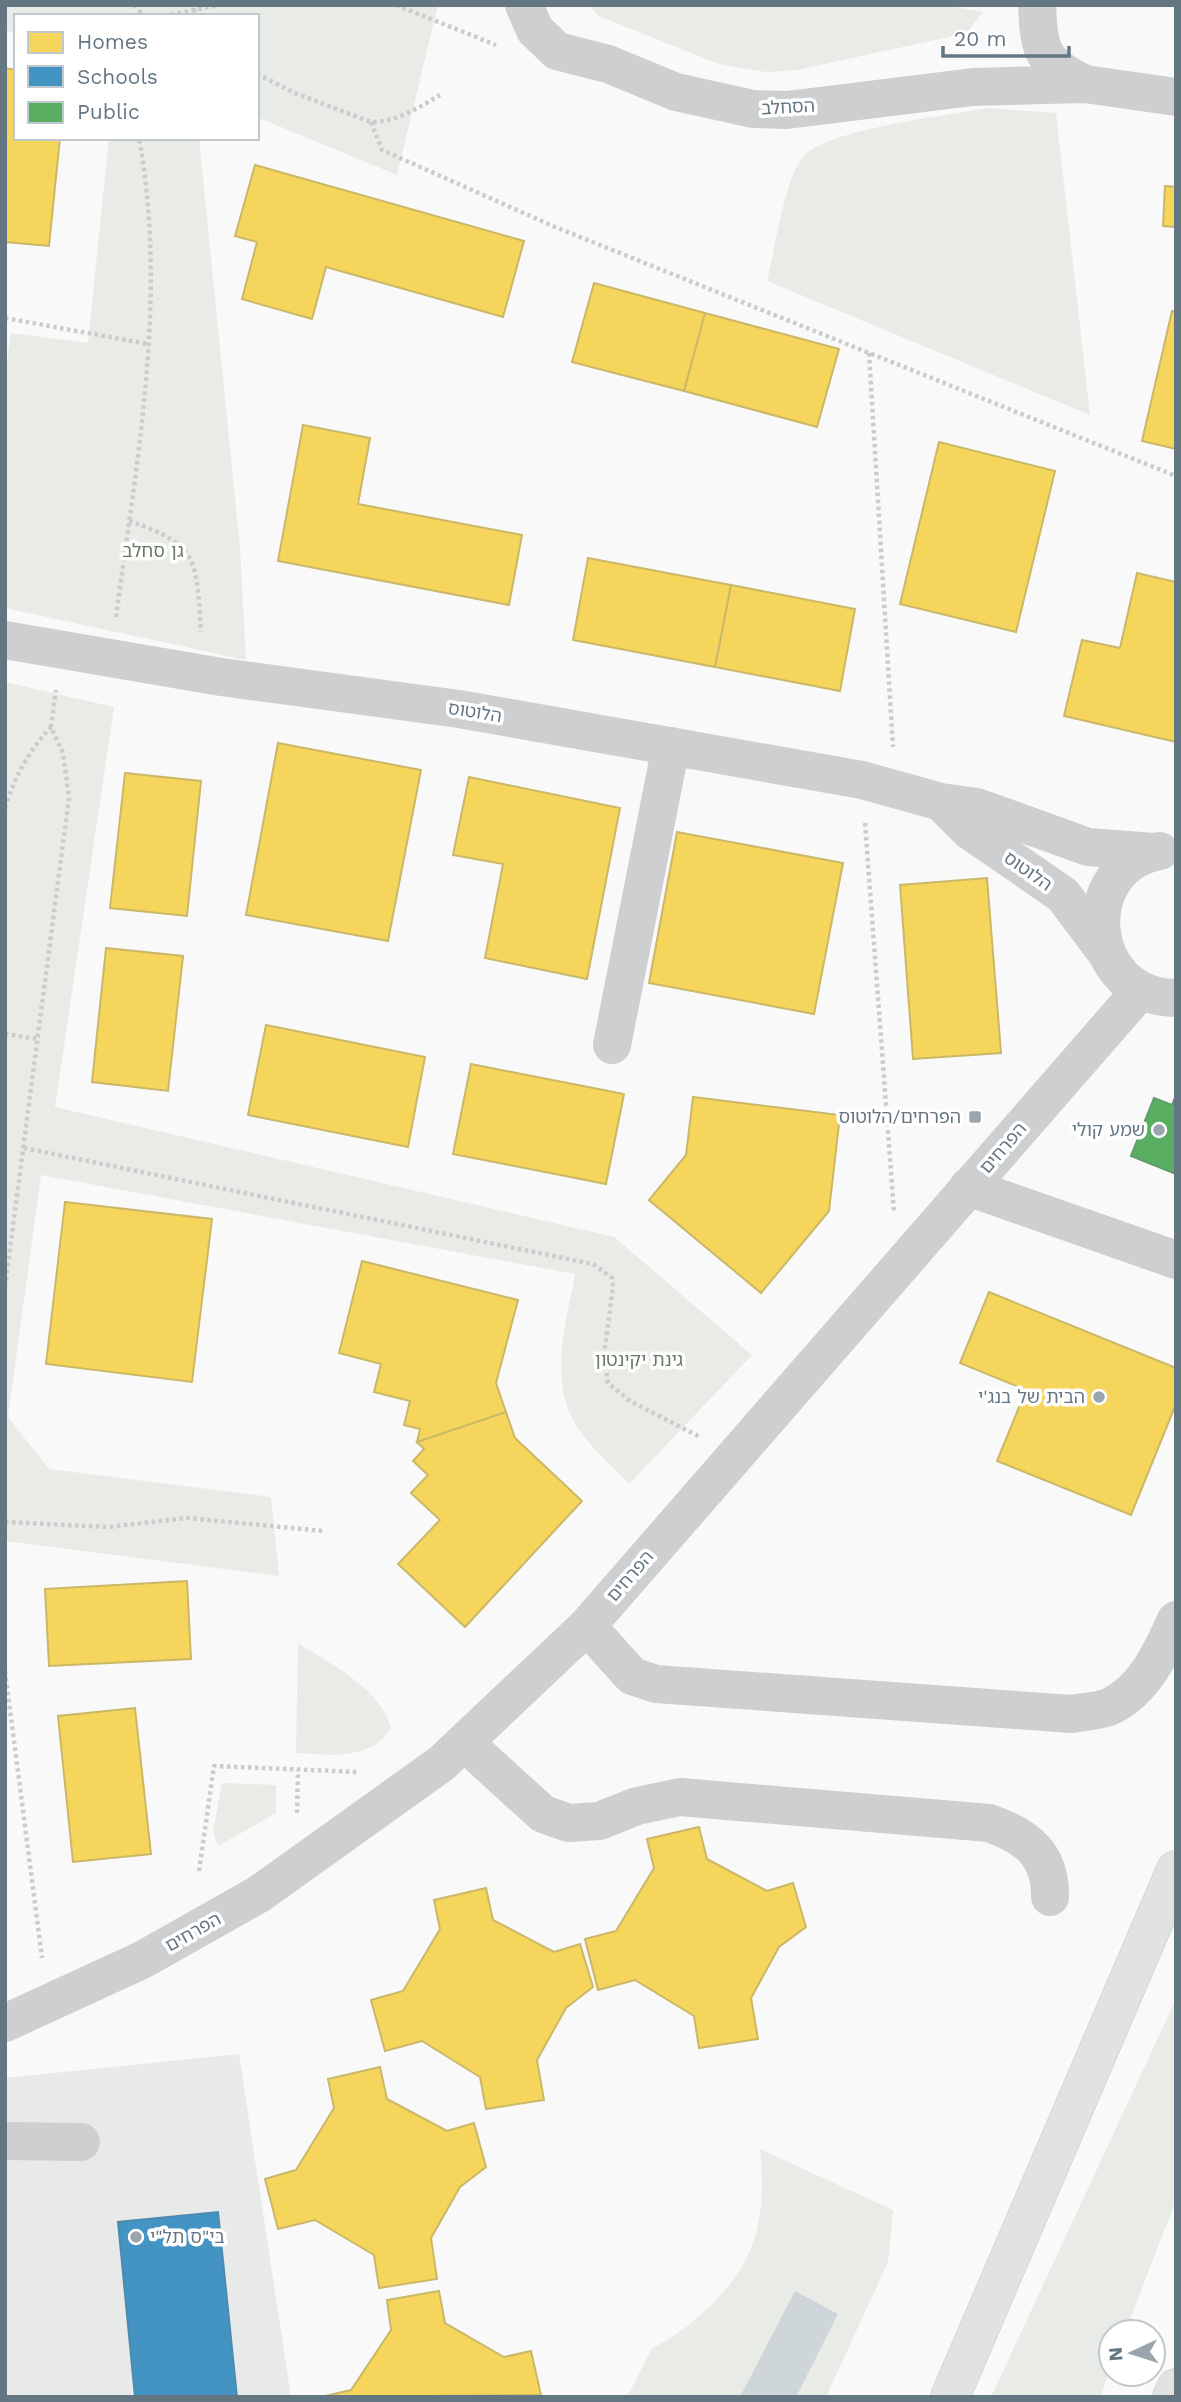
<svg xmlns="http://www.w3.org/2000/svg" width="1181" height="2402" font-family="'Work Sans','Noto Sans Hebrew',sans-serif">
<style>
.built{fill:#e8e9e9}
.green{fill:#e8ebe6}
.water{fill:#ced6d9}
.homes{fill:#f6d55c;stroke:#cab868;stroke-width:2}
.schools{fill:#4393c3;stroke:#4d8ab0;stroke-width:2}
.public{fill:#5aae61;stroke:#5d9d6b;stroke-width:2}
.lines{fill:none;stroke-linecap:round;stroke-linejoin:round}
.highway-casing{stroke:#d5d6d6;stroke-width:40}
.path{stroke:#cbcccd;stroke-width:4.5;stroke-dasharray:3.5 3.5;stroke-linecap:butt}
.minor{stroke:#cecfd0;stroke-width:38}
.highway{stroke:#e1e2e2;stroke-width:38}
.poi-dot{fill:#99a4ac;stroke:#fff;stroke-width:2.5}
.labels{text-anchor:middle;stroke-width:7;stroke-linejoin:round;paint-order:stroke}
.street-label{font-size:18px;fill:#657683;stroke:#fff}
.park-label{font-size:18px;fill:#687a64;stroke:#fff}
.poi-label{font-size:18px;fill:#657683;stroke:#fff;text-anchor:end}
</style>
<rect width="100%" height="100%" fill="#f9f9f9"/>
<path class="built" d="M 239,2054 L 291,2397 L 5,2397 L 5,2078 Z"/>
<path class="green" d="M 5,5 L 438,5 L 397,175 L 257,117 L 257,16 L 16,16 L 16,32 L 5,31 Z
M 588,5 L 943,5 L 983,12 L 969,30 L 949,37 L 797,70 L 766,72 L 719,64 L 599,16 Z
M 986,108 L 1056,113 L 1090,415 L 767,281 C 774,253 785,179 802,158 C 825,129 946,116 986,108 Z
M 109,138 L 199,138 L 240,548 L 246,660 L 5,608 L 5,375 L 11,333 L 88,343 Z
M 5,682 L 114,707 L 55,1107 L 614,1237 L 752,1355 L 629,1484 C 612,1466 582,1439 572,1418 C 550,1373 567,1320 575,1274 L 41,1175 L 8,1417 L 49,1469 L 271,1497 L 279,1576 L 5,1541 Z
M 298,1643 C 332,1665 380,1688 391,1728 C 371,1761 329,1755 296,1753 Z
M 222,1783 L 276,1785 L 276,1813 L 218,1846 L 213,1832 Z
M 1176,1999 L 1176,2200 L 1125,2332 L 1111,2332 L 1111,2367 L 1100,2397 L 991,2397 Z
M 760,2149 L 893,2210 L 888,2262 L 826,2397 L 627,2397 L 652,2348 C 672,2339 689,2326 705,2311 C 757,2263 767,2218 760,2149 Z"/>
<path class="water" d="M 795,2291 L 838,2314 L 796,2397 L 740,2397 Z"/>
<path class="homes" d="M 5,68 L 16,70 L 16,138 L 60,138 L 49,246 L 5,242 Z
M 255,165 L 524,241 L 503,317 L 326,267 L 312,319 L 242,299 L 257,242 L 235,236 Z
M 1165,186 L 1176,187 L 1176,227 L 1163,226 Z
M 594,283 L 705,313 L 684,391 L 572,362 Z
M 1172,311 L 1176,312 L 1176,449 L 1142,441 Z
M 705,313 L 839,349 L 817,427 L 684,391 Z
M 303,425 L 370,438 L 358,504 L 522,535 L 509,605 L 278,561 Z
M 939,442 L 1055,471 L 1016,632 L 900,604 Z
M 588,558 L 731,585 L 715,667 L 573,640 Z
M 1137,573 L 1176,582 L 1176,742 L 1064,716 L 1082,640 L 1120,648 Z
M 731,585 L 855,609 L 840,691 L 715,667 Z
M 278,743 L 421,770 L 388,941 L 246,915 Z
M 125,773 L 201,781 L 187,916 L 110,908 Z
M 469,777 L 620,808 L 587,979 L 485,958 L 503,864 L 453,855 Z
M 677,832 L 843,863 L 814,1014 L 649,983 Z
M 987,878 L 1001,1053 L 913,1059 L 900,885 Z
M 106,948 L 183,956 L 168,1091 L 92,1082 Z
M 266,1025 L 425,1057 L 408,1147 L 248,1115 Z
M 471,1064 L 624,1094 L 606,1184 L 453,1154 Z
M 693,1097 L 840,1115 L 829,1211 L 761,1293 L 649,1200 L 686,1155 Z
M 65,1202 L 212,1219 L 192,1382 L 46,1364 Z
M 362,1261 L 518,1300 L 496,1383 L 506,1412 L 417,1442 L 420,1429 L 404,1425 L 410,1401 L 374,1392 L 381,1364 L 339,1353 Z
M 989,1292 L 1176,1368 L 1176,1404 L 1131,1515 L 997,1461 L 1026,1390 L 960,1363 Z
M 506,1412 L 515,1438 L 582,1501 L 465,1627 L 398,1564 L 440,1520 L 411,1493 L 428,1475 L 413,1461 L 424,1449 L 417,1442 Z
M 187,1581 L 191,1659 L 49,1666 L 45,1589 Z
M 135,1708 L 151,1854 L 73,1862 L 58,1716 Z
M 699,1827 L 707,1859 L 767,1891 L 793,1883 L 806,1927 L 779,1947 L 751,1998 L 758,2039 L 699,2048 L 694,2016 L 635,1980 L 598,1990 L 585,1939 L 616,1931 L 654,1868 L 647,1839 Z
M 486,1888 L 493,1920 L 554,1952 L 580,1944 L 593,1987 L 566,2008 L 537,2060 L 544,2100 L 486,2109 L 480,2077 L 422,2041 L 385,2051 L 371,2000 L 403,1991 L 440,1929 L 434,1900 Z
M 380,2067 L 387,2099 L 447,2131 L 474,2123 L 486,2167 L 460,2187 L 431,2238 L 437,2279 L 379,2288 L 374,2255 L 315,2220 L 278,2229 L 265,2179 L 296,2170 L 334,2108 L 328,2079 Z
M 439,2291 L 445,2323 L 504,2357 L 531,2351 L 541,2395 L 321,2397 L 351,2390 L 391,2330 L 387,2300 Z"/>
<path class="schools" d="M 218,2212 L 237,2397 L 135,2397 L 118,2222 Z"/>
<path class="public" d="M 1176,1095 L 1176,1174 L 1131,1156 L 1154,1098 L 1172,1105 Z"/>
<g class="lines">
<g class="highway-casing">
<path id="highway" d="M 950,2397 L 1176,1870
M 1172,2397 L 1176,2388"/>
</g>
<path class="path" d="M 134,5 L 144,16
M 396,5 L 496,45
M 194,9 L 197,16
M 164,16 L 219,5
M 257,74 L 295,93 L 371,122 C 397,122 418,108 440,95
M 371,122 L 382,150 L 555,227 L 1176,476
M 5,318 L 148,344
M 869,353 L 893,747
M 129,521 C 201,545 196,562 201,632
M 116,617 C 137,459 168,297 139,138
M 5,808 C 15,776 28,752 51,727
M 865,823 L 894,1212
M 5,1034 L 38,1039
M 24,1148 L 593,1264 L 612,1278 L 613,1287 L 604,1355 L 608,1383 L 630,1401 L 700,1437
M 5,1287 L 69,798 L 63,753 L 51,727 L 56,690
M 5,1522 L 108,1527 L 187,1518 L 323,1531
M 5,1671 L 42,1958
M 297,1813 L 298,1770
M 199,1871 L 214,1766 L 358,1772"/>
<path class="minor" d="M 524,5 L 535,30 L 557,51 L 608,64 L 676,92 L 753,109 L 787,110 L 973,87 L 1085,84 L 1176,97
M 1037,5 C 1039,52 1042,63 1085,84
M 5,640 L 221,677 L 459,709 L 862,780 L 941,802 L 977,807 L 1088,847 L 1154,852
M 941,802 L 970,831 L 1063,895 L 1105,951
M 1160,851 C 1074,866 1085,998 1176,998
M 612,1045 L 671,746
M 968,1187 L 1176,1260
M 587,1626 L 632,1676 L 656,1684 L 1071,1714 C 1083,1712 1098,1711 1109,1707 C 1144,1691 1161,1653 1176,1620
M 464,1742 L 543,1814 L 569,1823 L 599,1821 L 637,1806 L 680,1797 L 989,1823 C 1026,1836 1051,1854 1050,1897
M 5,2023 L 142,1960 L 259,1894 L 442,1763 L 587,1626 L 1140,991
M 5,2141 L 81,2142"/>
<use href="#highway" class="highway"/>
</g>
<g class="poi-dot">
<rect x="968" y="1110" width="14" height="14" rx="3.5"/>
<circle cx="1159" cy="1130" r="7"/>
<circle cx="1099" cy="1397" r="7"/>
<circle cx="136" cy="2237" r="7"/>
</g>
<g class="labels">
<g class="street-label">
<text transform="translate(788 107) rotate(-3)" y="6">הסחלב</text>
<text transform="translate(475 712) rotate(9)" y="6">הלוטוס</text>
<text transform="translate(1028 871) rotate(35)" y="6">הלוטוס</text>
<text transform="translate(1003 1148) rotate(-49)" y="6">הפרחים</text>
<text transform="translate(630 1576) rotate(-49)" y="6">הפרחים</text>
<text transform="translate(193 1932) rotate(-29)" y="6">הפרחים</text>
</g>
<g class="park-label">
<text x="153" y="557">גן סחלב</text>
<text x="639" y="1366">גינת יקינטון</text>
</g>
<g class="poi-label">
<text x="961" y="1123">הפרחים/הלוטוס</text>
<text x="1145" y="1136">שמע קולי</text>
<text x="1085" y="1403">הבית של בנג'י</text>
<text x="150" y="2243" text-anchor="start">בי"ס תל"י</text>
</g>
</g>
<rect width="1181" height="2402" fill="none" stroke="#657683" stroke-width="14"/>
<rect x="14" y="14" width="245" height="126" fill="#ffffff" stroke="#c1c8cd" stroke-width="2"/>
<rect x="28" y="32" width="35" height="21" fill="#f6d55c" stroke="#c1c8cd" stroke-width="2"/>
<text x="77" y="49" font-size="21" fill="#657683">Homes</text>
<rect x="28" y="66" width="35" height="21" fill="#4393c3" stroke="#c1c8cd" stroke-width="2"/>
<text x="77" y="84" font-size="21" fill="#657683">Schools</text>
<rect x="28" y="102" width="35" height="21" fill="#5aae61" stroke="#c1c8cd" stroke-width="2"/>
<text x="77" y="119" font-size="21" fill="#657683">Public</text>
<g transform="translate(1132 2353) rotate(266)"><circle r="33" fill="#ffffff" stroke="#c1c8cd" stroke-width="2"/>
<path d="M0-5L12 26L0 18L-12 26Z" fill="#99a4ac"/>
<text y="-10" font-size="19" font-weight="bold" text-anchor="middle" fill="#657683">N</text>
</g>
<path d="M943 46v10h126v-10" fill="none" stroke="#657683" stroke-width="3.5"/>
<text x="954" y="46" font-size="21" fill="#657683" stroke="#ffffff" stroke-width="5" paint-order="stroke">20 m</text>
</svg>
